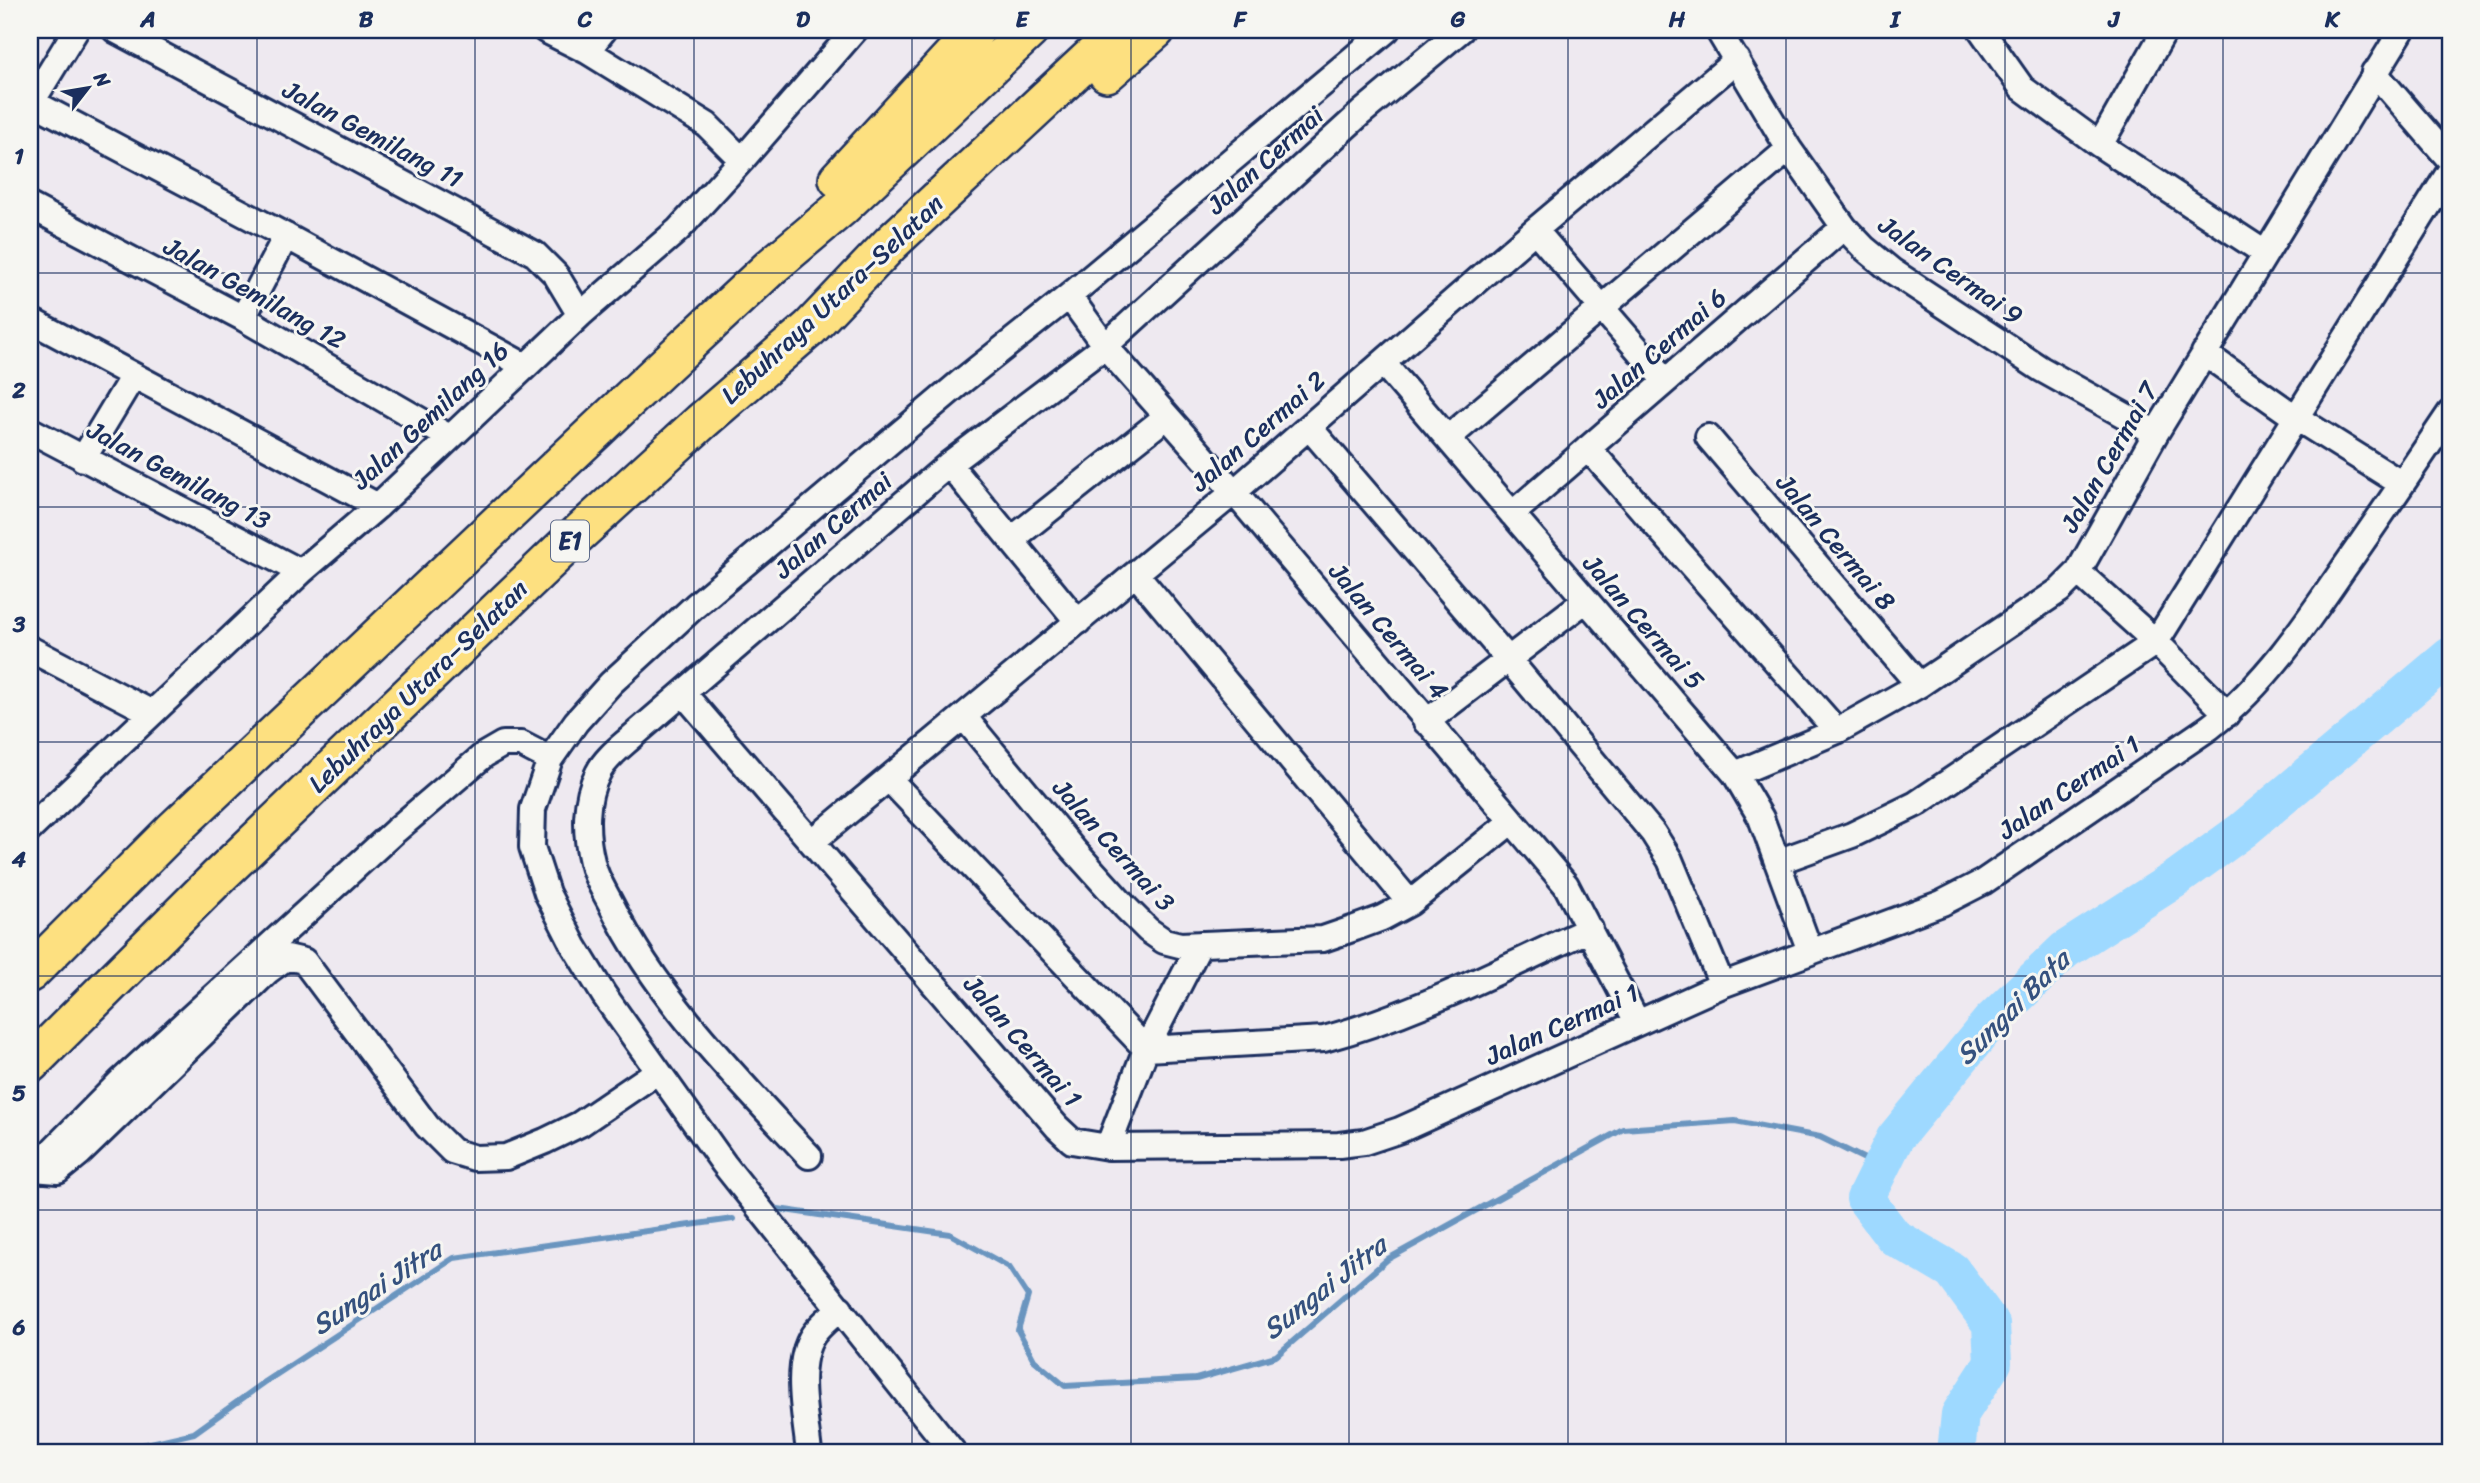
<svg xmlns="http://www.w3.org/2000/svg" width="2480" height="1483" font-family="Sriracha,sans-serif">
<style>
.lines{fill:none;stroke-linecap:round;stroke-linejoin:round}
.stream{stroke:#6a95bf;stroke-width:6}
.river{stroke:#9ed9ff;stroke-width:38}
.minor-casing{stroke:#1b2f5e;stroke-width:30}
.highway-casing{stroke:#1b2f5e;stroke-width:42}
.minor{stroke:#f6f6f2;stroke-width:24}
.highway{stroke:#fde080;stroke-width:37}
.grid{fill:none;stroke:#1b2f5e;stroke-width:2;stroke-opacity:0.55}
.labels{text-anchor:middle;stroke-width:6;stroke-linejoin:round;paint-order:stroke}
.shield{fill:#f6f6f2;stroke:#5d6b8a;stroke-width:2}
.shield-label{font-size:24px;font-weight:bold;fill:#1b2f5e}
.street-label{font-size:26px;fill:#1b2f5e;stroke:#f6f6f2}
.water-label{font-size:28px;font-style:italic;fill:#35517e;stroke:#f6f6f2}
.neatline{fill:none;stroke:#1b2f5e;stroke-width:2.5}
.grid-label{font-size:23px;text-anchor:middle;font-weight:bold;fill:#1b2f5e}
</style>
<rect width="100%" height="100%" fill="#eee9f0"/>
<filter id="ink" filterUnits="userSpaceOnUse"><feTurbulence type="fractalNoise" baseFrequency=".0143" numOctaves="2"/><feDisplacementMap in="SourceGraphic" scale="14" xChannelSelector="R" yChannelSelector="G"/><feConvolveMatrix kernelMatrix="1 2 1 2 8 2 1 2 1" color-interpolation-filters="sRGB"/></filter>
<g filter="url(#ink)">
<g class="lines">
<path class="stream" d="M 771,1208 L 950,1234 L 1009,1267 L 1028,1296 L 1018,1330 L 1034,1360 L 1065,1386 L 1196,1379 L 1276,1356 L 1388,1259 L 1623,1129 L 1735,1121 L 1820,1137 L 1881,1167
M 30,1451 L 47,1453
M 108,1453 L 194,1433 L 265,1382 L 454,1258 L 733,1219"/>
<path class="river" d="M 1956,1453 L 1960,1414 L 1993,1363 L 1991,1324 L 1952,1271 L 1894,1237 L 1865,1199 L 1895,1138 L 1990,1022 L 2065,950 L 2177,878 L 2243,830 L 2450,656"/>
<g class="minor-casing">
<path id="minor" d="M 115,30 L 535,254 L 556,275 L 580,315
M 545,30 L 587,51 L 707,125 L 742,160
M 1718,30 L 1789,149 L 1844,227 L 1864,248 L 1892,271 L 2041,369 L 2156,433
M 1981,30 L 2022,88 L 2100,145 L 2265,253
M 587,51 L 604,30
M 2374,72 L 2450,160
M 32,102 L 286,236 L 525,366
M 30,105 L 76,30
M 2100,145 L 2165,30
M 30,206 L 243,318 L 449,437
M 1535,230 L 1665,381
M 1069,296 L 1105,346 L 1234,492 L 1566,885 L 1637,1022
M 243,318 L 286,236
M 30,320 L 378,506
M 2204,353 L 2295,417 L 2402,484
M 1383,363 L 1735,774 L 1761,818 L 1810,951
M 1309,427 L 1509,660 L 1653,833 L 1670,860 L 1722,985
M 30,430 L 301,572
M 1708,437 L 1919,685
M 1448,438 L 1789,149
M 1588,448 L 1837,731
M 83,459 L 133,376
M 949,464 L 1078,622
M 1512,514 L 1844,227
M 1011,540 L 1166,417
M 2078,572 L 2156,642 L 2227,714
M 1136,574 L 1410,903
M 30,649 L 152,713
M 684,694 L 1057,1127 L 1072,1141 L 1108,1147 L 1339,1145 L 1364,1142 L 1400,1130 L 1722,985 L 1942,903 L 1983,882 L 2210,727 C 2265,684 2305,625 2344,568 C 2380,517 2415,465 2450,413
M 964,717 L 1073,849 L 1126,908 L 1148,930 L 1164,941 L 1180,945 L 1323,939 L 1355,928 L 1382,918 L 1410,903 L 1512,821
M 1426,722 L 1586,600
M 1735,774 L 1837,731 L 1919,685 L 2060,590 L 2078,572 L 2156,433 L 2402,30
M 889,779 L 1146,1049 L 1324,1039 C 1417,1014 1503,968 1590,929
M 30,829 L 301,572 L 378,506 L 580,315 L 678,230 L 742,160 L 855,30
M 813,841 L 1234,492 L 1535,230 L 1737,60
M 1777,862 L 1852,835 L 1916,804 L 2156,642 L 2450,171
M 1108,1147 L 1146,1049 L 1200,944
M 809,1156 C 737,1078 659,1001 612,906 C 605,892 595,877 592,862 C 585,834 584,799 598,773 C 605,758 622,746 634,735 L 949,464 L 1105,346 L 1361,113 L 1461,30
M 34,1169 L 58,1171 L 80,1153 L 268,971 L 287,957 L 304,961 L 427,1126 L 452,1151 L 475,1158 L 506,1157 L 545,1141 L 580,1124 L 658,1071
M 30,1173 L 121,1081 L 395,831 L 484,755 L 503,744 L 521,744 L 550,759
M 809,1453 C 806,1420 793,1365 813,1335 C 820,1325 831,1317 840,1308
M 954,1453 L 724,1164 L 604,995 L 574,946 L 547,893 L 532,847 L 533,809 L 550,759 L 576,722 L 611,683 L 695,606 L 962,381 L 1069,296 L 1387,30"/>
</g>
<g class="highway-casing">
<path id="highway" d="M 1107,73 L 1156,30
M 838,179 L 976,30
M 30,973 L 172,831 L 658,372 L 772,266 L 841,208 L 1030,30
M 30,1064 L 218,877 L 566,545 L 701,422 L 810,328 L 891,243 L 1120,30"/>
</g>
<use href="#minor" class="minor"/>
<use href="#highway" class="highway"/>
</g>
</g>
<path class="grid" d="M 257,30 L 257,1453M 475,30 L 475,1453M 694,30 L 694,1453M 912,30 L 912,1453M 1131,30 L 1131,1453M 1349,30 L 1349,1453M 1568,30 L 1568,1453M 1786,30 L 1786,1453M 2005,30 L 2005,1453M 2223,30 L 2223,1453M 30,273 L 2450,273M 30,507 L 2450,507M 30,742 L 2450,742M 30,976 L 2450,976M 30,1210 L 2450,1210"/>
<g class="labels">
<rect class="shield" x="551" y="520.5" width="38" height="41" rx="5"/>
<g class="shield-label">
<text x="570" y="549">E1</text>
</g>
<g class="street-label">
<text transform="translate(373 134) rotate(28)" y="9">Jalan Gemilang 11</text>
<text transform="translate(1265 160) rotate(-42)" y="9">Jalan Cermai</text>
<text transform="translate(1951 270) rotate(35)" y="9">Jalan Cermai 9</text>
<text transform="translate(255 293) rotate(29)" y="9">Jalan Gemilang 12</text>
<text transform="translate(832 299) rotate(-43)" y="9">Lebuhraya Utara–Selatan</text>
<text transform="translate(1659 348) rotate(-41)" y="9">Jalan Cermai 6</text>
<text transform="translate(430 415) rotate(-43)" y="9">Jalan Gemilang 16</text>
<text transform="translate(1258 431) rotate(-41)" y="9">Jalan Cermai 2</text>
<text transform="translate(2109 457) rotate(-60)" y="9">Jalan Cermai 7</text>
<text transform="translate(179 475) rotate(28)" y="9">Jalan Gemilang 13</text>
<text transform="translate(833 525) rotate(-41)" y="9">Jalan Cermai</text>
<text transform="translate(1836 542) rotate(50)" y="9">Jalan Cermai 8</text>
<text transform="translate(1644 622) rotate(49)" y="9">Jalan Cermai 5</text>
<text transform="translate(1389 631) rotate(50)" y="9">Jalan Cermai 4</text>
<text transform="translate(418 686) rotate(-44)" y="9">Lebuhraya Utara–Selatan</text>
<text transform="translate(2069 787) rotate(-34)" y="9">Jalan Cermai 1</text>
<text transform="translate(1114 845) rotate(48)" y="9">Jalan Cermai 3</text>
<text transform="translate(1562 1024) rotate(-24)" y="9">Jalan Cermai 1</text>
<text transform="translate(1023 1041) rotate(49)" y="9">Jalan Cermai 1</text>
</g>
<g class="water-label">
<text transform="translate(2012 1007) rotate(-45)" y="10">Sungai Bata</text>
<text transform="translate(376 1287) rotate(-33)" y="10">Sungai Jitra</text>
<text transform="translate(1324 1287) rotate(-38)" y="10">Sungai Jitra</text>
</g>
</g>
<rect width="2480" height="1483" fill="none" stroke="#f6f6f2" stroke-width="77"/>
<g transform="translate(88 88) rotate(59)" stroke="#f6f6f2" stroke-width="5" paint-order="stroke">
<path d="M0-5L12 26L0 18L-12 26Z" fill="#1b2f5e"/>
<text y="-10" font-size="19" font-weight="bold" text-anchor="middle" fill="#1b2f5e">N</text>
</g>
<rect x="38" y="38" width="2404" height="1406" class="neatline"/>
<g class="grid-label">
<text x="148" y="27">A</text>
<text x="366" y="27">B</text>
<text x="585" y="27">C</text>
<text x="803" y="27">D</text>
<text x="1022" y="27">E</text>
<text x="1240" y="27">F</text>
<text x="1458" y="27">G</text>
<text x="1677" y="27">H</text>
<text x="1895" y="27">I</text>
<text x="2114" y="27">J</text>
<text x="2332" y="27">K</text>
<text x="19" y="164">1</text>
<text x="19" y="398">2</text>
<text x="19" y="632">3</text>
<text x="19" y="867">4</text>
<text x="19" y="1101">5</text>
<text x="19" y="1335">6</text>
</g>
</svg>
